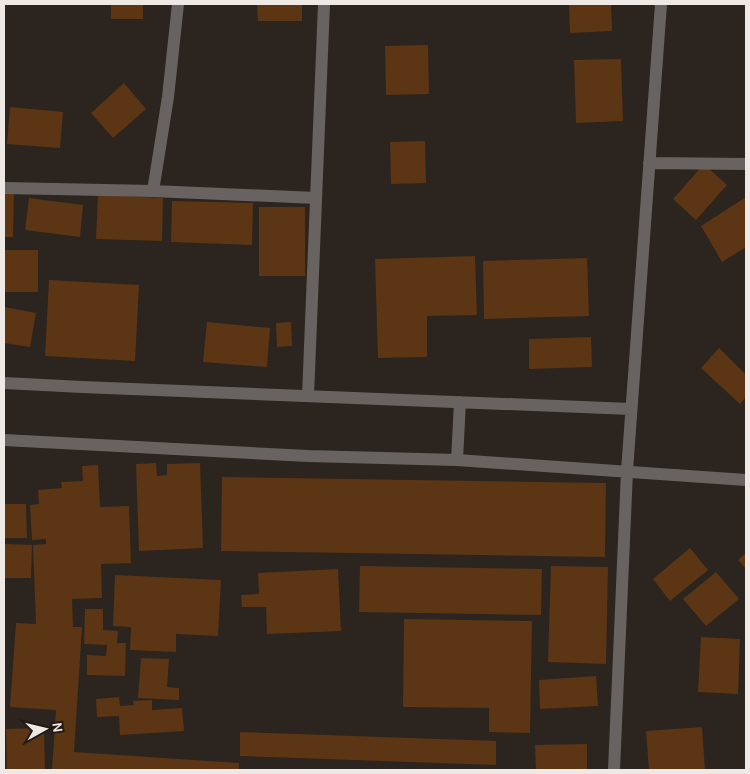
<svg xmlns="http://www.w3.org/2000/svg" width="750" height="774" font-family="Karla,sans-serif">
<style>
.building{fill:#5b3514}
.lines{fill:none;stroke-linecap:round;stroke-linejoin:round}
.minor{stroke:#686261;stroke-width:12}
</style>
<rect width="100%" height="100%" fill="#2c241e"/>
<path class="building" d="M 111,4 L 143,4 L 143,19 L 111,19 Z
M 257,4 L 302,4 L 302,21 L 258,21 Z
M 569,4 L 611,4 L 612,31 L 570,33 Z
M 428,45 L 429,94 L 386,95 L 385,46 Z
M 621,59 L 623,121 L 576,123 L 574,60 Z
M 124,83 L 146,109 L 113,138 L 91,113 Z
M 10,107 L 63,112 L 60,148 L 7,144 Z
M 425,141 L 426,183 L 391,184 L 390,142 Z
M 704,164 L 727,185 L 696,220 L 673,199 Z
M 4,188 L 14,188 L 13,237 L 4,237 Z
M 98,195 L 163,198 L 162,241 L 96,239 Z
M 746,197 L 746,247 L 722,262 L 701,226 Z
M 29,198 L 83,205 L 80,237 L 25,230 Z
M 172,201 L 253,203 L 252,245 L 171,242 Z
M 259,207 L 305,207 L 305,276 L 259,276 Z
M 5,250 L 38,250 L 38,292 L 5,292 Z
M 475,256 L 477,315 L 427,316 L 427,357 L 378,358 L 375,259 Z
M 587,258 L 589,316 L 484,319 L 483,261 Z
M 49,280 L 139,285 L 135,361 L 45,356 Z
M 4,307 L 36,313 L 30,347 L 4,343 Z
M 207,322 L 270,328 L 267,367 L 203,362 Z
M 291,322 L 292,346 L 277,347 L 276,323 Z
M 591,337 L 592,367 L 529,369 L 529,339 Z
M 719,348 L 746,375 L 746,397 L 740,404 L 701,368 Z
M 156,463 L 157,476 L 167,475 L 167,464 L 200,463 L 203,548 L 139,551 L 136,464 Z
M 98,465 L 100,507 L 129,506 L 131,563 L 101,564 L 102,598 L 72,599 L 73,627 L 82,627 L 74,752 L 239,763 L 239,770 L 52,770 L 56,710 L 10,707 L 16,623 L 36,624 L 33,545 L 46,544 L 46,539 L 32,540 L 30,505 L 39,504 L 38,490 L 62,488 L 61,482 L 83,481 L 82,466 Z
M 222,477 L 606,483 L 605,557 L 221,551 Z
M 4,504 L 26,504 L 27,538 L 4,538 Z
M 4,544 L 32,545 L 31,578 L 4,578 Z
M 690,548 L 708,570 L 670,601 L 653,579 Z
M 746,553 L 746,569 L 738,560 Z
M 360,566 L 542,569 L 541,615 L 359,612 Z
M 551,566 L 608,567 L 606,664 L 548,662 Z
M 338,569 L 341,631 L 267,634 L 266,607 L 242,607 L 241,595 L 259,594 L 258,573 Z
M 716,572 L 739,599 L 706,626 L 683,599 Z
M 115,575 L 221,580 L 218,636 L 176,634 L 176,652 L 130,650 L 131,627 L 113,626 Z
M 85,609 L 103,609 L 103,630 L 118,631 L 117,643 L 126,643 L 125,676 L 87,675 L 87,655 L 106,656 L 107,645 L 84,644 Z
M 404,619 L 532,621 L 530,733 L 489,732 L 489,708 L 403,707 Z
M 701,637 L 740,639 L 738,694 L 698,692 Z
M 141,658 L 169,659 L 167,687 L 179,688 L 179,700 L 138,698 Z
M 596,676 L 598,706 L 540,709 L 539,680 Z
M 119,697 L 120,706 L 134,705 L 133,701 L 152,700 L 152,710 L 182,708 L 184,731 L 120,735 L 119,716 L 97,717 L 96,699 Z
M 702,727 L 705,770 L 649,770 L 646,731 Z
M 44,728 L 45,770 L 7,770 L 6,729 Z
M 240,732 L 496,741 L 496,765 L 240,756 Z
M 587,744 L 587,770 L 536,770 L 535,745 Z"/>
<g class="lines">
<path class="minor" d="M 649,163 L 746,164
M 4,188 L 153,191 L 316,198
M 153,191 L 168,97 L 178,4
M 4,383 L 82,387 L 631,409
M 308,396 L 324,4
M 4,440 L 308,456 L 457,460 L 746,480
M 457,460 L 460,402
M 614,770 L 627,471 L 661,4"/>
</g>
<rect width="750" height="774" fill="none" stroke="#efe9e5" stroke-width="10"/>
<g transform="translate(45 729) rotate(82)" stroke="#221b15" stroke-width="4" paint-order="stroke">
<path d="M0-4L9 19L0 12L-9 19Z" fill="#efe9e5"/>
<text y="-8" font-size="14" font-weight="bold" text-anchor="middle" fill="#efe9e5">N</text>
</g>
</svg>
